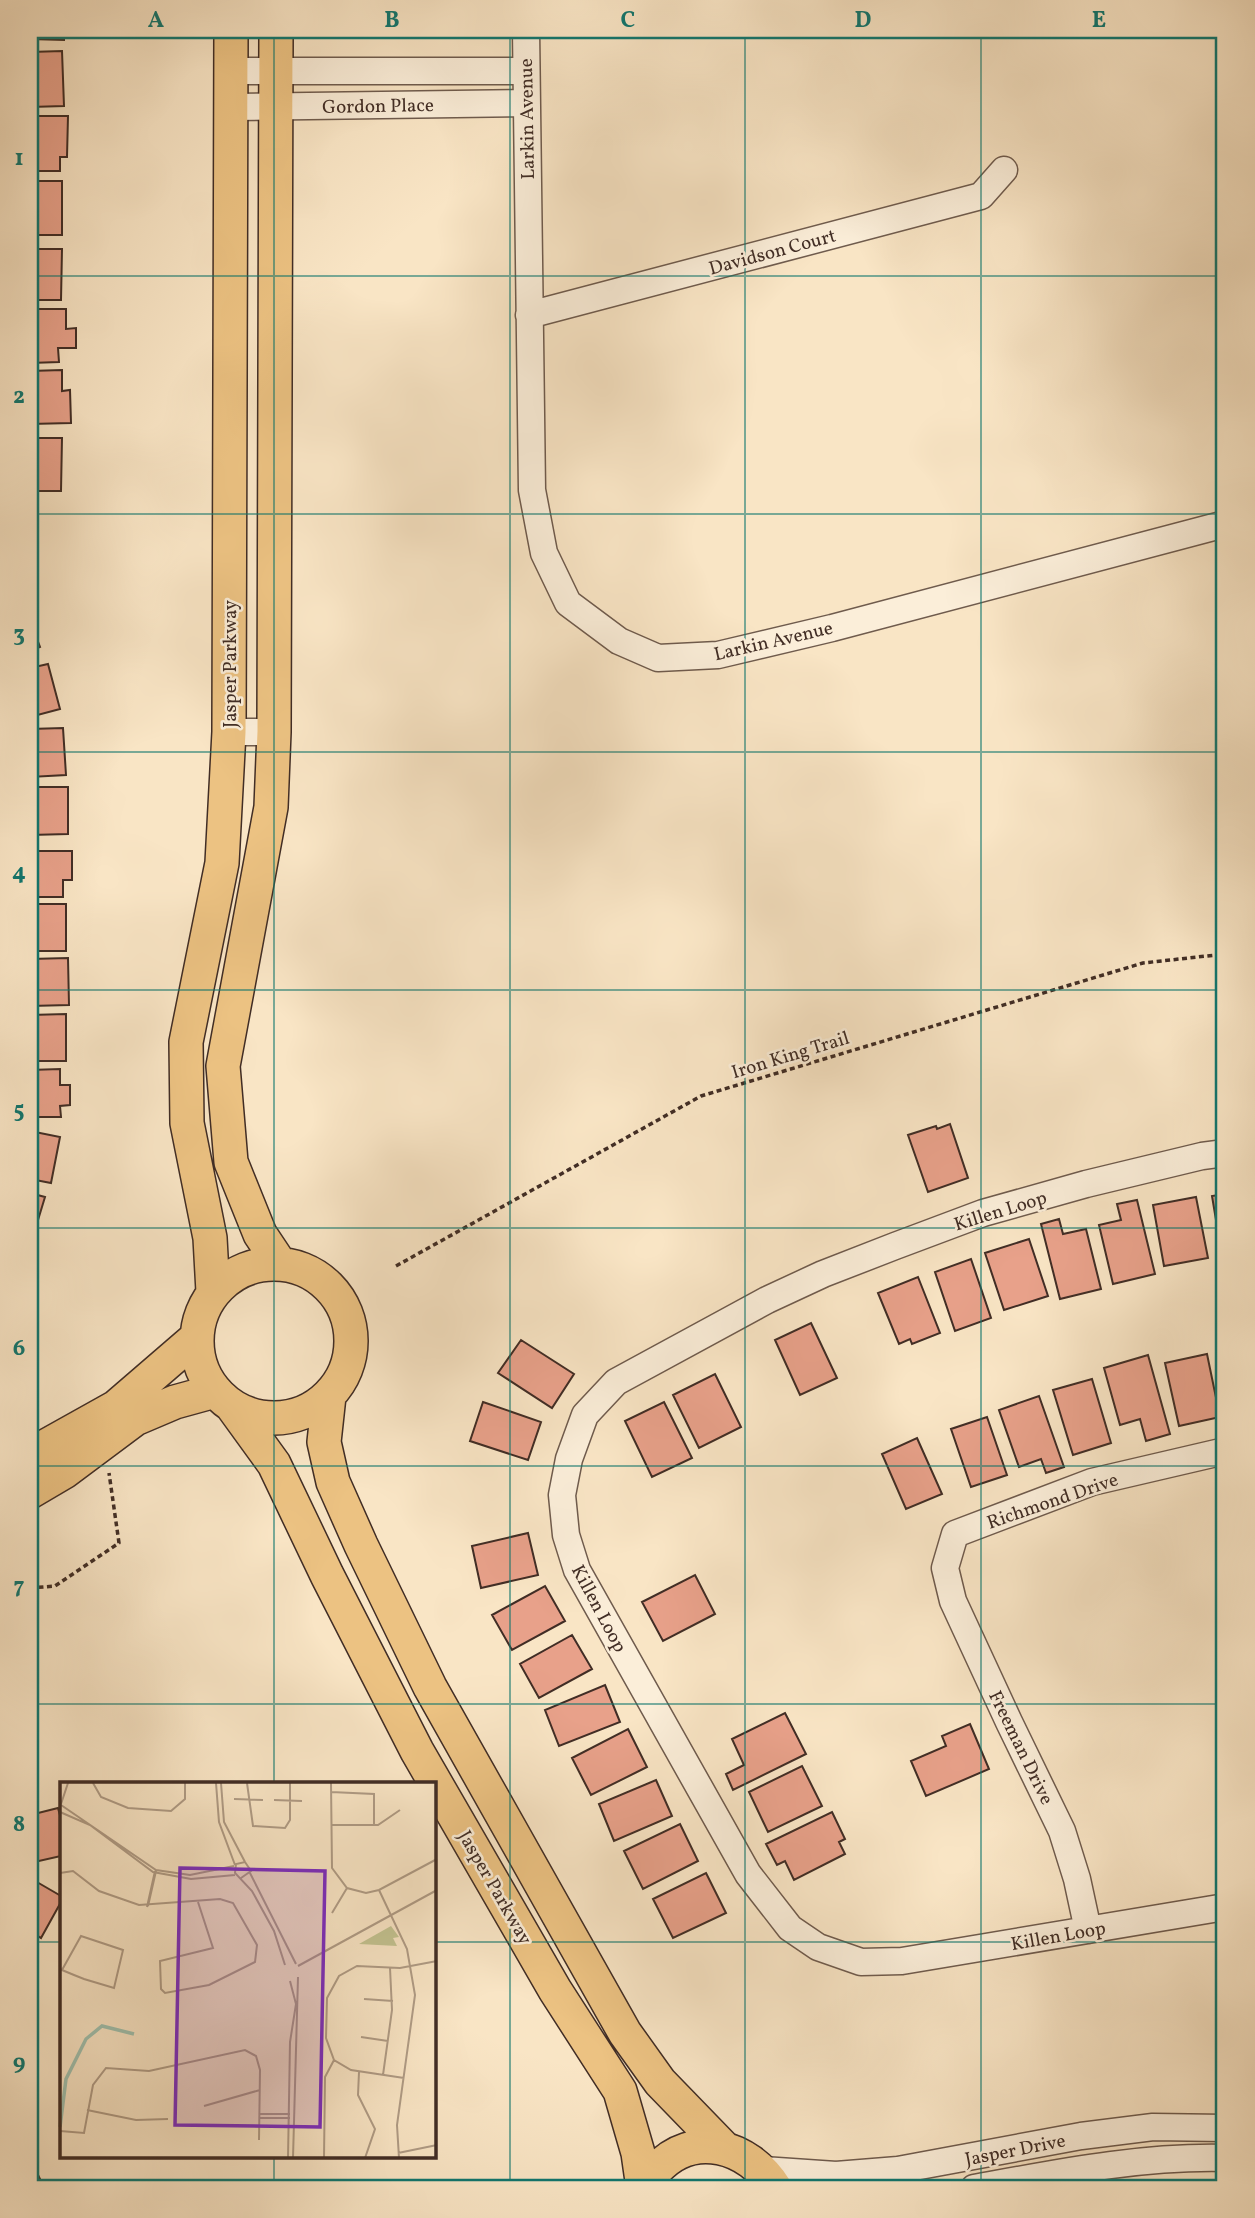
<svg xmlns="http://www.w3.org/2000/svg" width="1255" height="2218" font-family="Vollkorn,serif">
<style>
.building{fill:#e8a18a;stroke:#412d25;stroke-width:2}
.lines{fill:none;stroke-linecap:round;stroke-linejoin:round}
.minor-casing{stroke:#6f5b4d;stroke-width:29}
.major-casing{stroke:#412d25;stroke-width:36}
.path{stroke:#412d25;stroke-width:3.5;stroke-dasharray:5 3.5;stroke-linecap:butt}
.minor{stroke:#fbeed9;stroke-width:26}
.major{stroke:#ecc282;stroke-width:33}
.grid{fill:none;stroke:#0f766e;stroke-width:2;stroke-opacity:0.55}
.labels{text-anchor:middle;stroke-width:5;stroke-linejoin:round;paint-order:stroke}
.street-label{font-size:19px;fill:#412d25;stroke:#fbeed9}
.inset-river{fill:none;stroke:#9fc0ae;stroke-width:3.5}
.inset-road{fill:none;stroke:#af9b85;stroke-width:2}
.view{fill:#7b2cbf;fill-opacity:0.15;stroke:#7b2cbf;stroke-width:3.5}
.inset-edge{fill:none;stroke:#412d25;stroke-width:3.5}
.neatline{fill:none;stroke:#0f766e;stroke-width:2.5}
.grid-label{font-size:23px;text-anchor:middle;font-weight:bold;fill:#0f766e}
</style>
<rect width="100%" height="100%" fill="#f9e5c5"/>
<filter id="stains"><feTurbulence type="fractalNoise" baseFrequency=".00286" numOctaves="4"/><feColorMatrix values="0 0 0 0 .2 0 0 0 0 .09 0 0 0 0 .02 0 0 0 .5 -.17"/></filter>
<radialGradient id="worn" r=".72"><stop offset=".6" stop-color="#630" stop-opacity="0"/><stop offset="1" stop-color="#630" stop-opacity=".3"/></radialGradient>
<path class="building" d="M 30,30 L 64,30 L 64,40 L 30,39 Z
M 62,51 L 64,106 L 30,107 L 30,52 Z
M 30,116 L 68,116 L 67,157 L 60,157 L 60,171 L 30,171 Z
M 30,181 L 62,181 L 62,235 L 30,235 Z
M 30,249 L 62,249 L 61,300 L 30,300 Z
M 30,309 L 66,309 L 66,329 L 76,328 L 76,348 L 58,348 L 59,362 L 30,363 Z
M 62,370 L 62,391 L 70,390 L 71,423 L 30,424 L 30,371 Z
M 30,438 L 62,438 L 61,491 L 30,491 Z
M 30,620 L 40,647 L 30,651 Z
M 48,664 L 60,709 L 30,717 L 30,668 Z
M 63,728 L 66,775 L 30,777 L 30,729 Z
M 30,787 L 68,787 L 68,834 L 30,835 Z
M 30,851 L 72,851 L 72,880 L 63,880 L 63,897 L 30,897 Z
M 30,904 L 66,904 L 66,951 L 30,951 Z
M 68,958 L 69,1005 L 30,1006 L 30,959 Z
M 66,1014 L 66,1061 L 30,1061 L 30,1015 Z
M 60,1069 L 60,1085 L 70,1085 L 70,1105 L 60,1106 L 61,1117 L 30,1117 L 30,1070 Z
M 950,1124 L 968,1178 L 928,1192 L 908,1135 L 936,1126 L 937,1129 Z
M 30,1131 L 60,1137 L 51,1183 L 30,1179 Z
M 30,1193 L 45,1197 L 31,1243 L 30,1242 Z
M 1225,1194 L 1225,1261 L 1223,1262 L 1212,1196 Z
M 1196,1197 L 1208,1258 L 1164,1266 L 1153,1205 Z
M 1137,1200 L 1155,1274 L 1113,1284 L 1099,1225 L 1121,1220 L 1117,1204 Z
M 1059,1219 L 1063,1234 L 1086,1229 L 1101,1289 L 1060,1299 L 1041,1224 Z
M 1029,1239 L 1048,1296 L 1004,1310 L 985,1253 Z
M 971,1259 L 991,1318 L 955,1331 L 935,1272 Z
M 918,1277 L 940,1333 L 912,1344 L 910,1339 L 899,1344 L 878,1293 Z
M 811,1323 L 837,1378 L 800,1395 L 775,1340 Z
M 1225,1331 L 1225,1385 L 1218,1332 Z
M 521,1340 L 574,1374 L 552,1408 L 498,1373 Z
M 1207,1354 L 1220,1417 L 1179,1426 L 1165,1363 Z
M 1148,1355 L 1170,1434 L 1146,1441 L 1140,1419 L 1120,1425 L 1104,1368 Z
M 715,1374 L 741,1427 L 699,1448 L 673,1395 Z
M 1092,1379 L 1111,1443 L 1073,1455 L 1053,1390 Z
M 1039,1396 L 1064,1467 L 1046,1473 L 1041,1459 L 1019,1467 L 999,1410 Z
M 483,1402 L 541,1422 L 528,1460 L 470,1441 Z
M 664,1402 L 692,1458 L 652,1477 L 625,1421 Z
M 987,1417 L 1007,1475 L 971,1487 L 951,1429 Z
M 917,1438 L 942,1494 L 906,1509 L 882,1454 Z
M 528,1533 L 538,1575 L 481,1588 L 472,1546 Z
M 695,1575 L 715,1614 L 663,1641 L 642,1602 Z
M 545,1586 L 565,1621 L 512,1650 L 492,1615 Z
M 572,1635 L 592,1669 L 539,1698 L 520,1664 Z
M 605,1685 L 620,1722 L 559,1746 L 545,1710 Z
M 785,1713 L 806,1754 L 733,1790 L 726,1774 L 744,1765 L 732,1739 Z
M 970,1724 L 989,1769 L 926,1796 L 911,1761 L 946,1746 L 942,1736 Z
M 628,1729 L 647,1767 L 591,1795 L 572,1758 Z
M 802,1766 L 822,1806 L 768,1832 L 749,1792 Z
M 656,1780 L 672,1816 L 614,1841 L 599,1804 Z
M 58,1808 L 61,1819 L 61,1856 L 30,1863 L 30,1815 Z
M 832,1812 L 845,1839 L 839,1842 L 845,1854 L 794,1880 L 785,1861 L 777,1865 L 766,1844 Z
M 680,1824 L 698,1861 L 643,1889 L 624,1851 Z
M 706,1873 L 726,1913 L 673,1938 L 653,1899 Z
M 30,1878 L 61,1896 L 61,1902 L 41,1938 L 30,1931 Z
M 30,2158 L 40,2179 L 30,2184 Z"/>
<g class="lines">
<g class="minor-casing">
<path id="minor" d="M 526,30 L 532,490 L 544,553 L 568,603 L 619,641 L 658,658 L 718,655 L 832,628 L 1225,524
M 231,71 L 525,71
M 230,107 L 526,103
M 529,315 L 981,196 L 1004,170
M 229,732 L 274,732
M 1225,1153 L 1202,1156 L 1086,1184 L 983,1213 L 895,1246 L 823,1274 L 767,1300 L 616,1382 L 585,1415 L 569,1459 L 562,1495 L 566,1535 L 577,1570 L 748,1874 L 790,1928 L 818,1947 L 861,1962 L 902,1961 L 1225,1907
M 1088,1930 L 1077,1879 L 1062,1831 L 1009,1722 L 953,1601 L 945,1568 L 955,1534 L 1092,1482 L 1225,1451
M 763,2170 L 836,2175 L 898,2170 L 1081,2136 L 1153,2127 L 1225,2128
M 974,2188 C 1057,2173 1141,2156 1225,2158"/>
</g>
<g class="major-casing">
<path id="major" d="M 276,30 L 274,732 L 271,807 L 223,1066 L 231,1162 L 260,1234 L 280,1264
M197 1341a77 77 0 1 1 154 0a77 77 0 1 1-154 0Z
M 213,1292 L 210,1238 L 187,1123 L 186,1042 L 222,863 L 229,732 L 231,30
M 329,1396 L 324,1442 L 333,1482 L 361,1545 L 430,1687 L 625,2033 L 660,2082 L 724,2148
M 232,1406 L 274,1464 L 327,1575 L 417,1751 L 555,1990 L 620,2091 L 638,2153 L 643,2188
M 30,1455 L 116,1407 L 196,1338
M 30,1492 L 64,1472 L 135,1419 L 175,1402 L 215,1391
M 644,2188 C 648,2182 652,2175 656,2170 C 693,2129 749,2146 775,2188"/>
</g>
<path class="path" d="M 396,1266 L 701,1096 L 1143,963 L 1225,954
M 30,1588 L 55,1586 L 119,1543 L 109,1473"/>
<use href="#minor" class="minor"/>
<use href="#major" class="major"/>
</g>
<path class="grid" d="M 274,30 L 274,1784M 510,30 L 510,2188M 745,30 L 745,2188M 981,30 L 981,2188M 30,276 L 1225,276M 30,514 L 1225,514M 30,752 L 1225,752M 30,990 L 1225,990M 30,1228 L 1225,1228M 30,1466 L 1225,1466M 30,1704 L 1225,1704M 30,1942 L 61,1942M 434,1942 L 1225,1942M 274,2157 L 274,2188"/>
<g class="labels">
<g class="street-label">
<text transform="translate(378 105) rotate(-1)" y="7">Gordon Place</text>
<text transform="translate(526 119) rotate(-91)" y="7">Larkin Avenue</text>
<text transform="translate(772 251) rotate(-15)" y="7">Davidson Court</text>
<text transform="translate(773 640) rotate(-13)" y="7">Larkin Avenue</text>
<text transform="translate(229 664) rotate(-90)" y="7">Jasper Parkway</text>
<text transform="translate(790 1054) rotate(-17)" y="7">Iron King Trail</text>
<text transform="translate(1000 1210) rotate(-17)" y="7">Killen Loop</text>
<text transform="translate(1052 1500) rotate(-19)" y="7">Richmond Drive</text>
<text transform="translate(600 1608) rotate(62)" y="7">Killen Loop</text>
<text transform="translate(1022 1747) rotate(64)" y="7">Freeman Drive</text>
<text transform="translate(496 1887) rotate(60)" y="7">Jasper Parkway</text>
<text transform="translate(1058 1935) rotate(-10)" y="7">Killen Loop</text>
<text transform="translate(1015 2149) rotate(-11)" y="7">Jasper Drive</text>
</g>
</g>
<g transform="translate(60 1782)">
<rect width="376" height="376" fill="#f9e5c5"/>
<path d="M 331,144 L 339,155 L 333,156 L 337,164 L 299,162 Z" fill="#c3c391"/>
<path class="inset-river" d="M 0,345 L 6,297 L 26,257 L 42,244 L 74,252"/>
<path class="inset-road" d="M 33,1 L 41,15 L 68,26 L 111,29 L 125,17 L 125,1M 156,1 L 159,40 L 175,83M 161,1 L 164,40 L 185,80M 187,1 L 193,44 L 225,46 L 230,38 L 230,1M 271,1 L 272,86 L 287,106 L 306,111 L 319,108 L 377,77M 271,10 L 314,12 L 314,43M 174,17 L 203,18M 214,18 L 242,19M 1,22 L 8,1M 1,23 L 96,88 L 130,93 L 174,84M 0,30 L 30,43 L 93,90 L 131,97 L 175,93M 271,43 L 318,43 L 340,28M 0,91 L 13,89 L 39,109 L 79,123 L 160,117 L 173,121 L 197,163 L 195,180 L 149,203 L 105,211 L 101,207 L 100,179 L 153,166 L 138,120M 190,91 L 236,182M 181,96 L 191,89 L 185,80 L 176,82 L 175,91 L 192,109 L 214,149 L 225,183M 319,108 L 347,167 L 355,213 L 337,343 L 339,376M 88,124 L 96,89M 87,125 L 95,89M 272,131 L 287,106M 238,184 L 377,108M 0,187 L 2,188 L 14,193 L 24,197 L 54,206 L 63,168 L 21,154 L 2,188M 304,217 L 333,219M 301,255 L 328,259M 299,290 L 298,313 L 315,347 L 305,376M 323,293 L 332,228 L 330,186M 344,296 L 291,288 L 274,278 L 266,256 L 267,216 L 279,194 L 297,184 L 340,186 L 377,179M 144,324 L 200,308M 27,328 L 76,338 L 108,337M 199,332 L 230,332M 200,336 L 230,336M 0,349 L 24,351 L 33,303 L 46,286 L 89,289 L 185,268 L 196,274 L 200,288 L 199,358M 338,371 L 377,363M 228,376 L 230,260 L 236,222 L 230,199M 233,376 L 238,195M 264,376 L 265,295 L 274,278"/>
<path class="view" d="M 120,86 L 265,89 L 260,345 L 115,343 Z"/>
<rect width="376" height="376" class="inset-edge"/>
</g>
<rect width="1255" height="2218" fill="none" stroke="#f9e5c5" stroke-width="77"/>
<rect x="38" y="38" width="1178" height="2142" class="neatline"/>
<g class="grid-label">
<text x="156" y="27">A</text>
<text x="392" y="27">B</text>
<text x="628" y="27">C</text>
<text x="863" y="27">D</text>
<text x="1099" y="27">E</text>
<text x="19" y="165">1</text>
<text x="19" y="403">2</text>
<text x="19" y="641">3</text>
<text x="19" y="879">4</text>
<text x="19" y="1117">5</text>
<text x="19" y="1355">6</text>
<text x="19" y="1593">7</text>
<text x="19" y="1831">8</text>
<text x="19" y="2069">9</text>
</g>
<rect width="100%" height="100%" filter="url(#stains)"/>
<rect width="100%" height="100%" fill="url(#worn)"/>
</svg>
